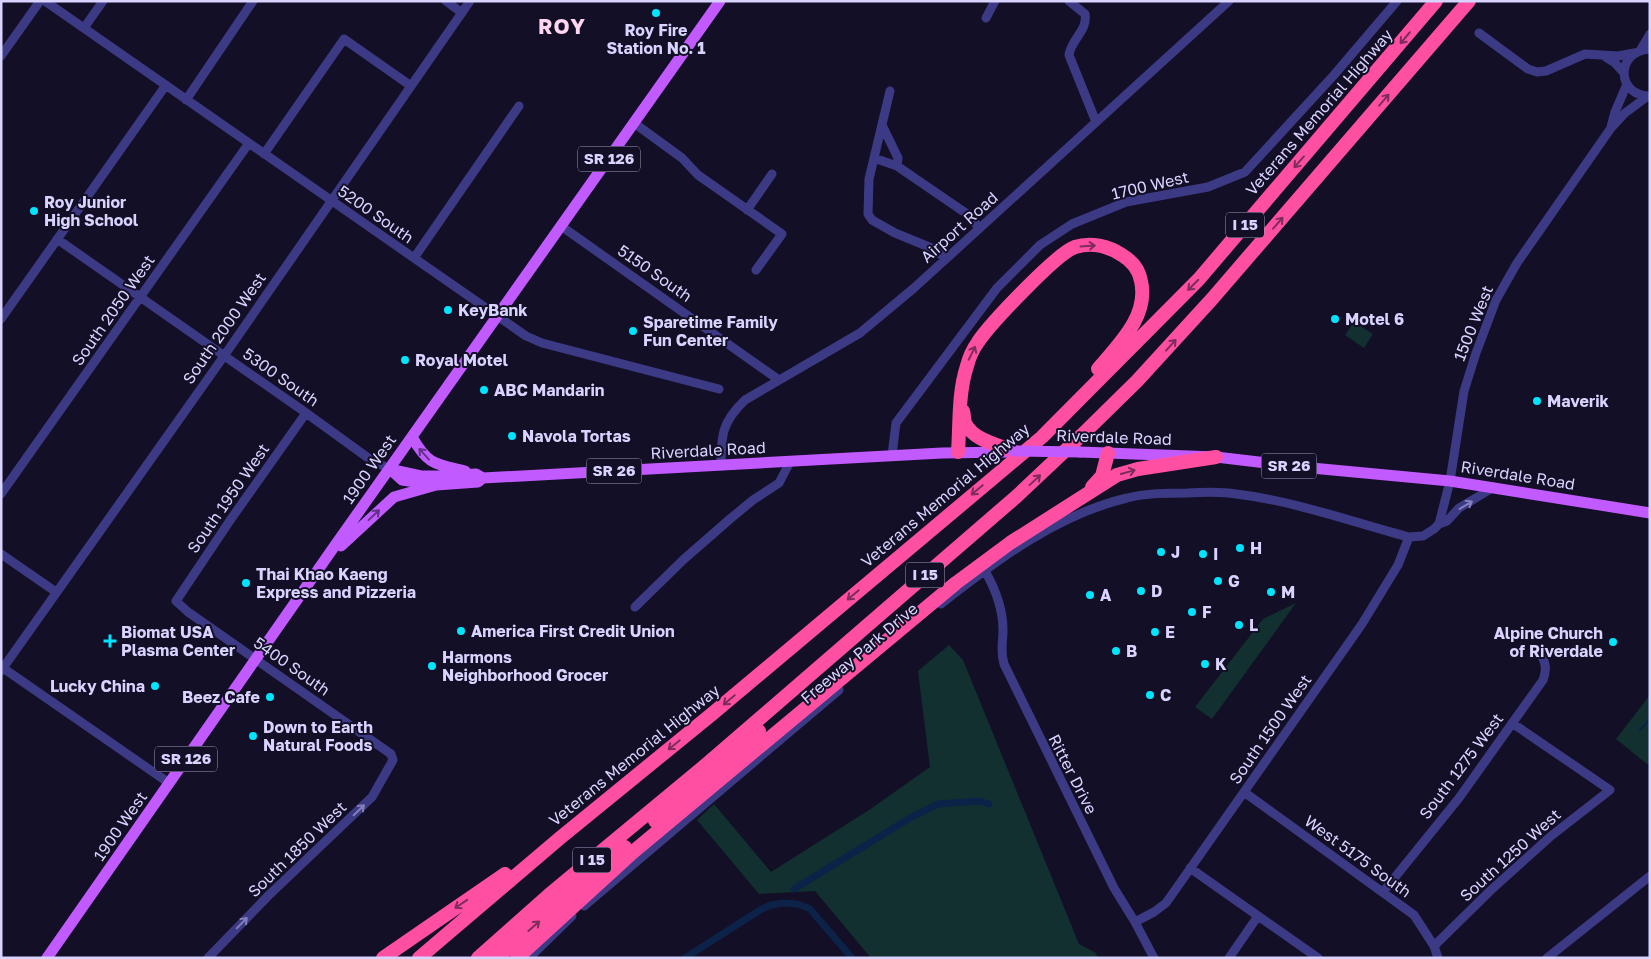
<svg xmlns="http://www.w3.org/2000/svg" width="1651" height="959" font-family="'Golos Text',sans-serif">
<style>
.green{fill:#12302f}
.lines{fill:none;stroke-linecap:round;stroke-linejoin:round}
.stream{stroke:#0c2248;stroke-width:2}
.canal{stroke:#0c2248;stroke-width:7}
.minor{stroke:#3d3a85;stroke-width:9}
.major{stroke:#c25bff;stroke-width:11}
.highway{stroke:#ff4fa3;stroke-width:14}
.major-bridge{stroke:#c25bff;stroke-width:11}
.oneway{stroke:#7d2c5e}
.oneway2{stroke:#623188}
.oneway3{stroke:#837fbc}
.poi-dot{fill:#00e5ff;stroke:#130f26;stroke-width:2}
.labels{text-anchor:middle;stroke-width:4;stroke-linejoin:round;paint-order:stroke}
.shield{fill:#130f26;stroke:#9e99be;stroke-width:1}
.shield-label{font-size:15px;font-weight:bold;fill:#d9d4ff}
.poi-label{font-size:16px;font-weight:bold;fill:#d9d4ff;stroke:#130f26;text-anchor:start}
.street-label{font-size:16px;fill:#d9d4ff;stroke:#130f26}
.district-label{font-size:21px;font-weight:bold;letter-spacing:1px;fill:#ffd6f0;stroke:#130f26}
</style>
<rect width="100%" height="100%" fill="#130f26"/>
<path class="green" d="M 1354,322 L 1373,334 L 1364,348 L 1345,335 Z
M 1296,603 L 1212,719 L 1195,707 L 1263,619 Z
M 949,645 L 963,660 L 1079,944 L 1096,953 L 1098,958 L 871,958 L 815,891 L 759,894 L 697,820 L 714,804 L 771,872 L 869,810 L 930,767 L 918,671 Z
M 1650,695 L 1650,766 C 1637,757 1628,748 1616,739 Z"/>
<g class="lines">
<path class="stream" d="M 1640,730 L 1650,719"/>
<path class="canal" d="M 794,889 L 910,818 L 938,804 L 979,801 L 989,804
M 685,958 L 760,910 L 771,905 L 783,903 L 797,904 L 809,908 L 852,958"/>
<path class="minor" d="M 45,1 L 526,336 L 542,343 L 719,389
M 446,1 L 462,13
M 1069,1 L 1085,14 C 1088,31 1071,39 1069,55 L 1096,122
M 986,18 L 995,1
M 84,28 L 103,1
M 1479,33 L 1528,69 L 1537,72 L 1546,71 L 1585,54 L 1618,56 L 1634,53
M 1641,49 L 1650,34
M 1650,49 C 1615,51 1616,96 1650,96
M 1,56 L 40,1
M 1604,56 L 1615,63 L 1624,73
M 890,91 L 869,179 L 868,214 L 872,220 L 895,233 L 934,249 L 946,259
M 186,100 L 253,1
M 634,123 L 682,158 L 698,175 L 782,234 L 756,270
M 882,125 L 898,158 L 897,166 L 970,216 L 979,228
M 1611,127 L 1615,112 L 1627,84
M 264,154 L 344,39 L 411,86
M 874,158 L 897,166
M 747,210 L 772,174
M 561,226 L 779,380
M 57,239 L 302,410 L 371,460 L 390,469
M 414,258 L 519,106
M 1,319 L 166,85
M 892,455 L 896,423 L 997,288 L 1040,245 L 1072,224 L 1126,202 L 1208,187 L 1245,172 L 1334,75 L 1397,1
M 721,466 C 721,435 722,422 745,400 L 860,333 L 914,288 L 1229,1
M 1,494 L 249,143
M 1439,524 L 1447,521 L 1459,508 L 1494,487
M 1,554 L 56,592
M 985,571 C 996,590 1003,608 1003,630 C 1003,643 1000,651 1004,664 L 1114,888 L 1135,922 L 1154,958
M 941,604 C 997,560 1056,515 1127,498 C 1146,493 1167,493 1187,493 C 1203,492 1220,491 1236,494 C 1295,501 1352,522 1409,537 L 1423,536 L 1434,529 L 1439,524 L 1450,481 L 1464,391 L 1476,353 L 1496,300 L 1517,263 L 1611,128 L 1625,113 L 1648,96
M 635,607 L 683,560 L 730,519 L 753,500 L 779,483 L 790,462
M 3,668 L 169,783
M 1,671 L 224,356 L 470,1
M 1244,792 L 1414,915 L 1434,946 L 1438,958
M 1190,868 L 1318,958
M 1383,892 L 1459,798 L 1543,680 C 1547,669 1546,663 1540,653
M 584,906 L 839,690
M 1135,922 L 1154,912 L 1166,903 L 1362,624 L 1398,565 L 1409,537
M 1434,946 L 1491,890 L 1551,836 L 1610,790 L 1512,723
M 208,958 L 269,895 L 372,797 L 393,760 L 391,754 L 188,612 L 176,601 L 231,519 L 306,413
M 529,958 L 572,916
M 1229,958 L 1258,916
M 1547,958 L 1650,876"/>
<path class="major" d="M 412,437 C 428,465 435,464 465,471
M 1080,452 L 1216,457 L 1301,467 L 1450,481 L 1650,513
M 390,469 L 422,476 L 443,476 L 476,474 L 483,478 L 942,453 L 1010,452
M 391,470 L 402,480 L 436,485 L 478,482 L 483,478
M 341,546 L 394,497 L 436,485
M 47,958 L 336,544 L 720,1"/>
<path class="highway" d="M 963,411 C 964,414 964,419 965,423 C 973,440 998,445 1013,451
M 958,452 C 960,424 958,393 967,366 C 969,358 973,349 978,342 C 990,324 1057,253 1075,247 C 1091,242 1108,246 1122,255 C 1132,261 1139,269 1141,281 C 1149,316 1119,344 1098,369
M 1092,487 L 1102,476 L 1108,453
M 655,821 L 759,731
M 383,958 L 505,874
M 419,958 L 560,838 L 712,714 L 1042,437 L 1199,279 L 1436,1
M 478,958 L 549,895 L 707,764 L 1017,496 L 1085,432 L 1137,381 L 1212,299 L 1469,1
M 497,958 L 625,847
M 517,958 L 633,852 L 956,583 L 1010,543 L 1117,475 L 1138,469 L 1216,457"/>
<path class="major-bridge" d="M 1013,451 L 1080,452"/>
</g>
<defs><path id="oneway-shaft" d="M-6 0H5M1.5-3L5.5 0L1.5 3" fill="none" stroke-width="1.6" stroke-linecap="round" stroke-linejoin="round" transform="scale(1.25)"/></defs>
<g class="oneway">
<use href="#oneway-shaft" transform="translate(1405 38) rotate(130)"/>
<use href="#oneway-shaft" transform="translate(1384 100) rotate(-49)"/>
<use href="#oneway-shaft" transform="translate(1299 162) rotate(131)"/>
<use href="#oneway-shaft" transform="translate(1278 223) rotate(-49)"/>
<use href="#oneway-shaft" transform="translate(1088 246) rotate(-4)"/>
<use href="#oneway-shaft" transform="translate(1193 285) rotate(135)"/>
<use href="#oneway-shaft" transform="translate(1171 345) rotate(-48)"/>
<use href="#oneway-shaft" transform="translate(972 353) rotate(-64)"/>
<use href="#oneway-shaft" transform="translate(1128 472) rotate(-15)"/>
<use href="#oneway-shaft" transform="translate(1035 480) rotate(-43)"/>
<use href="#oneway-shaft" transform="translate(977 490) rotate(140)"/>
<use href="#oneway-shaft" transform="translate(853 595) rotate(140)"/>
<use href="#oneway-shaft" transform="translate(729 700) rotate(140)"/>
<use href="#oneway-shaft" transform="translate(674 745) rotate(141)"/>
<use href="#oneway-shaft" transform="translate(461 904) rotate(146)"/>
<use href="#oneway-shaft" transform="translate(534 926) rotate(-41)"/>
</g>
<g class="oneway2">
<use href="#oneway-shaft" transform="translate(424 454) rotate(-132)"/>
<use href="#oneway-shaft" transform="translate(374 515) rotate(-43)"/>
</g>
<g class="oneway3">
<use href="#oneway-shaft" transform="translate(1466 505) rotate(-31)"/>
<use href="#oneway-shaft" transform="translate(359 810) rotate(-44)"/>
<use href="#oneway-shaft" transform="translate(242 923) rotate(-46)"/>
</g>
<g class="poi-dot">
<circle cx="656" cy="13" r="5"/>
<circle cx="34" cy="211" r="5"/>
<circle cx="448" cy="310" r="5"/>
<circle cx="1335" cy="319" r="5"/>
<circle cx="633" cy="331" r="5"/>
<circle cx="405" cy="360" r="5"/>
<circle cx="484" cy="390" r="5"/>
<circle cx="1537" cy="401" r="5"/>
<circle cx="512" cy="436" r="5"/>
<circle cx="1240" cy="548" r="5"/>
<circle cx="1161" cy="552" r="5"/>
<circle cx="1203" cy="554" r="5"/>
<circle cx="1218" cy="581" r="5"/>
<circle cx="246" cy="583" r="5"/>
<circle cx="1141" cy="591" r="5"/>
<circle cx="1271" cy="592" r="5"/>
<circle cx="1090" cy="595" r="5"/>
<circle cx="1192" cy="612" r="5"/>
<circle cx="1239" cy="625" r="5"/>
<circle cx="461" cy="631" r="5"/>
<circle cx="1155" cy="632" r="5"/>
<path d="M107.5 633.5h5v5h5v5h-5v5h-5v-5h-5v-5h5z"/>
<circle cx="1613" cy="642" r="5"/>
<circle cx="1116" cy="651" r="5"/>
<circle cx="1205" cy="664" r="5"/>
<circle cx="432" cy="666" r="5"/>
<circle cx="155" cy="686" r="5"/>
<circle cx="1150" cy="695" r="5"/>
<circle cx="270" cy="697" r="5"/>
<circle cx="253" cy="736" r="5"/>
</g>
<g class="labels">
<g class="shield">
<rect x="578" y="146.5" width="62" height="25" rx="4"/>
<rect x="1226" y="212.5" width="38" height="25" rx="4"/>
<rect x="1261.5" y="453.5" width="55" height="25" rx="4"/>
<rect x="586.5" y="458.5" width="55" height="25" rx="4"/>
<rect x="906" y="562.5" width="38" height="25" rx="4"/>
<rect x="155" y="746.5" width="62" height="25" rx="4"/>
<rect x="573" y="847.5" width="38" height="25" rx="4"/>
</g>
<g class="shield-label">
<text x="609" y="164">SR 126</text>
<text x="1245" y="230">I 15</text>
<text x="1289" y="471">SR 26</text>
<text x="614" y="476">SR 26</text>
<text x="925" y="580">I 15</text>
<text x="186" y="764">SR 126</text>
<text x="592" y="865">I 15</text>
</g>
<g class="poi-label">
<text x="656" y="36" text-anchor="middle">Roy Fire<tspan x="656" dy="18">Station No. 1</tspan></text>
<text x="44" y="208">Roy Junior<tspan x="44" dy="18">High School</tspan></text>
<text x="458" y="316">KeyBank</text>
<text x="1345" y="325">Motel 6</text>
<text x="643" y="328">Sparetime Family<tspan x="643" dy="18">Fun Center</tspan></text>
<text x="415" y="366">Royal Motel</text>
<text x="494" y="396">ABC Mandarin</text>
<text x="1547" y="407">Maverik</text>
<text x="522" y="442">Navola Tortas</text>
<text x="1250" y="554">H</text>
<text x="1171" y="558">J</text>
<text x="1213" y="560">I</text>
<text x="256" y="580">Thai Khao Kaeng<tspan x="256" dy="18">Express and Pizzeria</tspan></text>
<text x="1228" y="587">G</text>
<text x="1151" y="597">D</text>
<text x="1281" y="598">M</text>
<text x="1100" y="601">A</text>
<text x="1202" y="618">F</text>
<text x="1249" y="631">L</text>
<text x="471" y="637">America First Credit Union</text>
<text x="121" y="638">Biomat USA<tspan x="121" dy="18">Plasma Center</tspan></text>
<text x="1165" y="638">E</text>
<text x="1603" y="639" text-anchor="end">Alpine Church<tspan x="1603" dy="18">of Riverdale</tspan></text>
<text x="1126" y="657">B</text>
<text x="442" y="663">Harmons<tspan x="442" dy="18">Neighborhood Grocer</tspan></text>
<text x="1215" y="670">K</text>
<text x="145" y="692" text-anchor="end">Lucky China</text>
<text x="1160" y="701">C</text>
<text x="260" y="703" text-anchor="end">Beez Cafe</text>
<text x="263" y="733">Down to Earth<tspan x="263" dy="18">Natural Foods</tspan></text>
</g>
<g class="street-label">
<text transform="translate(1319 112) rotate(-49)" y="6">Veterans Memorial Highway</text>
<text transform="translate(1150 185) rotate(-13)" y="6">1700 West</text>
<text transform="translate(376 214) rotate(35)" y="6">5200 South</text>
<text transform="translate(959 227) rotate(-42)" y="6">Airport Road</text>
<text transform="translate(655 273) rotate(35)" y="6">5150 South</text>
<text transform="translate(113 310) rotate(-55)" y="6">South 2050 West</text>
<text transform="translate(1473 323) rotate(-68)" y="6">1500 West</text>
<text transform="translate(224 328) rotate(-55)" y="6">South 2000 West</text>
<text transform="translate(281 377) rotate(35)" y="6">5300 South</text>
<text transform="translate(1114 437) rotate(2)" y="6">Riverdale Road</text>
<text transform="translate(708 450) rotate(-3)" y="6">Riverdale Road</text>
<text transform="translate(369 469) rotate(-55)" y="6">1900 West</text>
<text transform="translate(1518 475) rotate(9)" y="6">Riverdale Road</text>
<text transform="translate(945 495) rotate(-40)" y="6">Veterans Memorial Highway</text>
<text transform="translate(228 498) rotate(-55)" y="6">South 1950 West</text>
<text transform="translate(859 653) rotate(-40)" y="6">Freeway Park Drive</text>
<text transform="translate(292 666) rotate(35)" y="6">5400 South</text>
<text transform="translate(1270 729) rotate(-55)" y="6">South 1500 West</text>
<text transform="translate(634 755) rotate(-39)" y="6">Veterans Memorial Highway</text>
<text transform="translate(1461 766) rotate(-53)" y="6">South 1275 West</text>
<text transform="translate(1073 774) rotate(63)" y="6">Ritter Drive</text>
<text transform="translate(120 826) rotate(-55)" y="6">1900 West</text>
<text transform="translate(297 849) rotate(-44)" y="6">South 1850 West</text>
<text transform="translate(1510 855) rotate(-42)" y="6">South 1250 West</text>
<text transform="translate(1358 856) rotate(36)" y="6">West 5175 South</text>
</g>
<g class="district-label">
<text x="562" y="34">ROY</text>
</g>
</g>
<rect width="1651" height="959" fill="none" stroke="#d9d4ff" stroke-width="5"/>
</svg>
